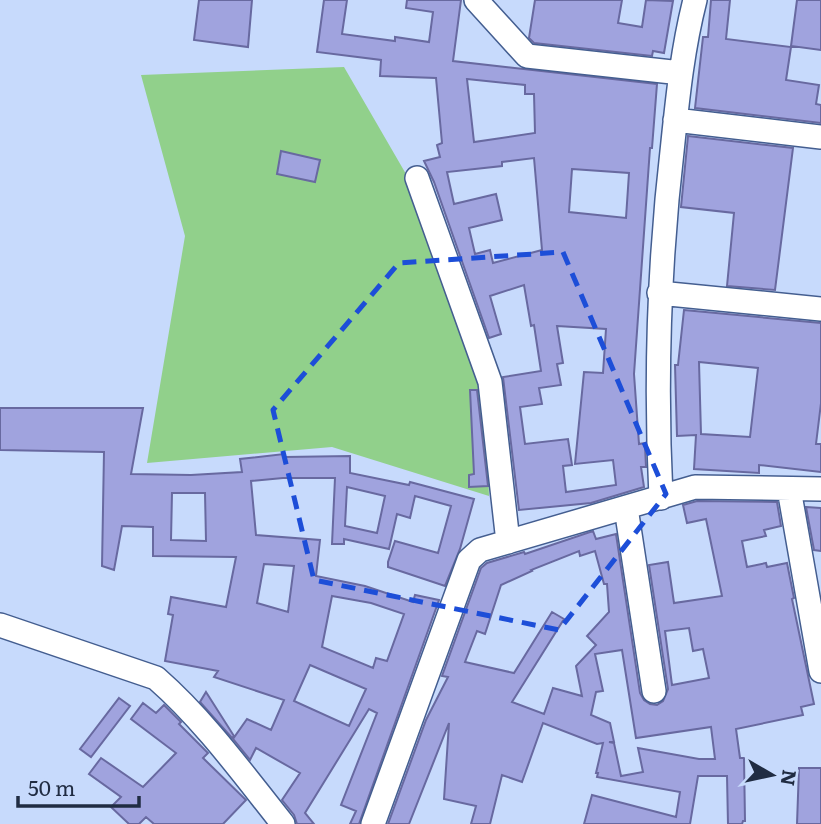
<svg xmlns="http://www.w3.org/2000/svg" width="821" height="824" font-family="Literata,serif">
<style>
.green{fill:#91d08b}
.building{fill:#a0a3de;stroke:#6869a0;stroke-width:2;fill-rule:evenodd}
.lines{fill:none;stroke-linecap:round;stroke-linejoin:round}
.minor-casing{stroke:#445e90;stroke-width:26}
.minor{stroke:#fff;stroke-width:23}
.marked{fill:none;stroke:#1d4ed8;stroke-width:5;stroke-dasharray:14 9;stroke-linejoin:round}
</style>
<rect width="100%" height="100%" fill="#c7dafc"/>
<path class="green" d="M 344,67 L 417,193 L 484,384 L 489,496 L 332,447 L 147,463 L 185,236 L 141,75 Z"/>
<path class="building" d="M 199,0 L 252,0 L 248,47 L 194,40 Z
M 324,0 L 347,0 L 342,34 L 395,41 L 395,37 L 429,42 L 433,12 L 406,8 L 407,0 L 461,0 L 453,61 L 657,84 L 652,148 L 650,148 L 634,374 L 639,444 L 645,443 L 645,446 L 646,467 L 641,467 L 644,487 L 591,503 L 519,510 L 503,377 L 541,371 L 534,325 L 531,326 L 524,285 L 490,296 L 501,334 L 489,338 L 434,182 L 424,161 L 440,157 L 437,145 L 442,143 L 436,78 L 380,76 L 381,60 L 317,52 ZM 467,79 L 525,85 L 525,94 L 534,94 L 535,133 L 474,142 ZM 534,158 L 542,250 L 493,263 L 490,250 L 475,254 L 469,228 L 502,220 L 496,194 L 454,204 L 447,172 L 502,166 L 502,162 ZM 572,169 L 629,173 L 626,218 L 569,212 ZM 557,326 L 606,329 L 603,373 L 584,372 L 575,464 L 613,460 L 616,485 L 566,492 L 563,466 L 572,465 L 568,439 L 525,444 L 520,407 L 542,404 L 539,388 L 561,385 L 557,364 L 563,363 Z
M 535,0 L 622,0 L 618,23 L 642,27 L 646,0 L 673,1 L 664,53 L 653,51 L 652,56 L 534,43 L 529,38 Z
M 711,0 L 730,0 L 726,39 L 791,47 L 786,80 L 819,85 L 816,104 L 821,105 L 821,123 L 695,108 L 703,37 L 708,37 Z
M 797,0 L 821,0 L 821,50 L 791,46 Z
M 688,136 L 793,148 L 775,290 L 727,286 L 734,213 L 681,207 Z
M 281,151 L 320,160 L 315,182 L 277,174 Z
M 684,310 L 821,323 L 821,403 L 816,444 L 821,444 L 821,472 L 759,465 L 759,473 L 694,469 L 696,435 L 677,436 L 675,365 L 678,365 ZM 699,362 L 758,368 L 750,437 L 701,434 Z
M 470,390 L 477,390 L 488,486 L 469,487 L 469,475 L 474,474 Z
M 0,408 L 143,408 L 131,474 L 191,475 L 242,472 L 240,459 L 284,454 L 285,457 L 350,456 L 350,473 L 409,485 L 410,482 L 474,499 L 460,549 L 445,586 L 388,567 L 388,562 L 395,541 L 438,553 L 451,506 L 415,496 L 410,518 L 397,514 L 389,549 L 344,539 L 344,544 L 332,544 L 335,478 L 283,478 L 251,481 L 256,535 L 320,540 L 316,576 L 365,586 L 413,602 L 415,595 L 439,600 L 359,824 L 350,824 L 356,811 L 341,805 L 377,713 L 369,709 L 305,813 L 314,824 L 297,824 L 294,815 L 282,800 L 300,773 L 256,748 L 250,760 L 233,739 L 247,719 L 271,730 L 284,700 L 214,677 L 218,671 L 165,661 L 173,615 L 168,614 L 171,597 L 226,607 L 236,557 L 153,556 L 153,527 L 122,526 L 114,570 L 102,566 L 104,452 L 0,450 ZM 347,487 L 385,496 L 377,533 L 345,526 ZM 172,493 L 205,493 L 206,541 L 171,540 ZM 264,564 L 294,566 L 288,612 L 257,603 ZM 332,596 L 371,603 L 404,614 L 387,661 L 376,658 L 373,668 L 322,647 ZM 310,665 L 366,689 L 349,726 L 294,701 Z
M 697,501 L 777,502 L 781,526 L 764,530 L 766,536 L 742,541 L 747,567 L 766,563 L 767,567 L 787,563 L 794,598 L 792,599 L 814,704 L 801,707 L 803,715 L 736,729 L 740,758 L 744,758 L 745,821 L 743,821 L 742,824 L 728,824 L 727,776 L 698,776 L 690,824 L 584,824 L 592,795 L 676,817 L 680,792 L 597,777 L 598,773 L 596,773 L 603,743 L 597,744 L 543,723 L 522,782 L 502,775 L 490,824 L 471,824 L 476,806 L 444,799 L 449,723 L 409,824 L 388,824 L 426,720 L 448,677 L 442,676 L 481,568 L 487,563 L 524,552 L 525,554 L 593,531 L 596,539 L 616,534 L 640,693 L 644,700 L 650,704 L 657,705 L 663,701 L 668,689 L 649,565 L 668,562 L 674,603 L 722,596 L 706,519 L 687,523 L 683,505 ZM 579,551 L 580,556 L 595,551 L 604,584 L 607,584 L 609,612 L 587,636 L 596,645 L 576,666 L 582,696 L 553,688 L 544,714 L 512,702 L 564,619 L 552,612 L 514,673 L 465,662 L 477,631 L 485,634 L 501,585 L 532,571 L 531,570 ZM 689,628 L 693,651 L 703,649 L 709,678 L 672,685 L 665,631 ZM 622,650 L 636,738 L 711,727 L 715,759 L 699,759 L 638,748 L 643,772 L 621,776 L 614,743 L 609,742 L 614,742 L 610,723 L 591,715 L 596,692 L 603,691 L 595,654 Z
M 806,507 L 821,508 L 821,551 L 814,550 Z
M 206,692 L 234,736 L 232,738 L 200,702 Z
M 119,698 L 130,706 L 91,757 L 80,749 Z
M 143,703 L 156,713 L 164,705 L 181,722 L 179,724 L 208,753 L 203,758 L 246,800 L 223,824 L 154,824 L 146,817 L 139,824 L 129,824 L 111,807 L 121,797 L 89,774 L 101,758 L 143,787 L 176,753 L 131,719 Z
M 799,768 L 821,768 L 821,824 L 797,824 Z"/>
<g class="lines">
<g class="minor-casing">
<path id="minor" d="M 476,0 L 527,56 L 681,73
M 675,120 L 821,137
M 417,178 L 490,382 L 508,542
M 659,293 L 821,309
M 789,489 L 821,671
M 661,498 C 655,379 659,261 673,142 C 678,94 683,47 695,0
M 626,508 L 654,691
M 0,625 L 156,678 C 205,721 243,774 283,824
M 373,824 L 469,560 L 480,550 L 695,487 L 821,489"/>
</g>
<use href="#minor" class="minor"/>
</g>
<path class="marked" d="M 563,252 L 666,494 L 559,630 L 314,580 L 273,410 L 399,263 Z"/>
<g transform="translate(772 775) rotate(99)" stroke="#c7dafc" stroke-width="5" paint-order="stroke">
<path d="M0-5L12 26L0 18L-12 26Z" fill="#202c42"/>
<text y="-10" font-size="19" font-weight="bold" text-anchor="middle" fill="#202c42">N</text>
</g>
<path d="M18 796v10h121v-10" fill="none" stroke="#202c42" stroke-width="3.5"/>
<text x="28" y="796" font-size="21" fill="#202c42" stroke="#c7dafc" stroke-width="5" paint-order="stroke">50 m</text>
</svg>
